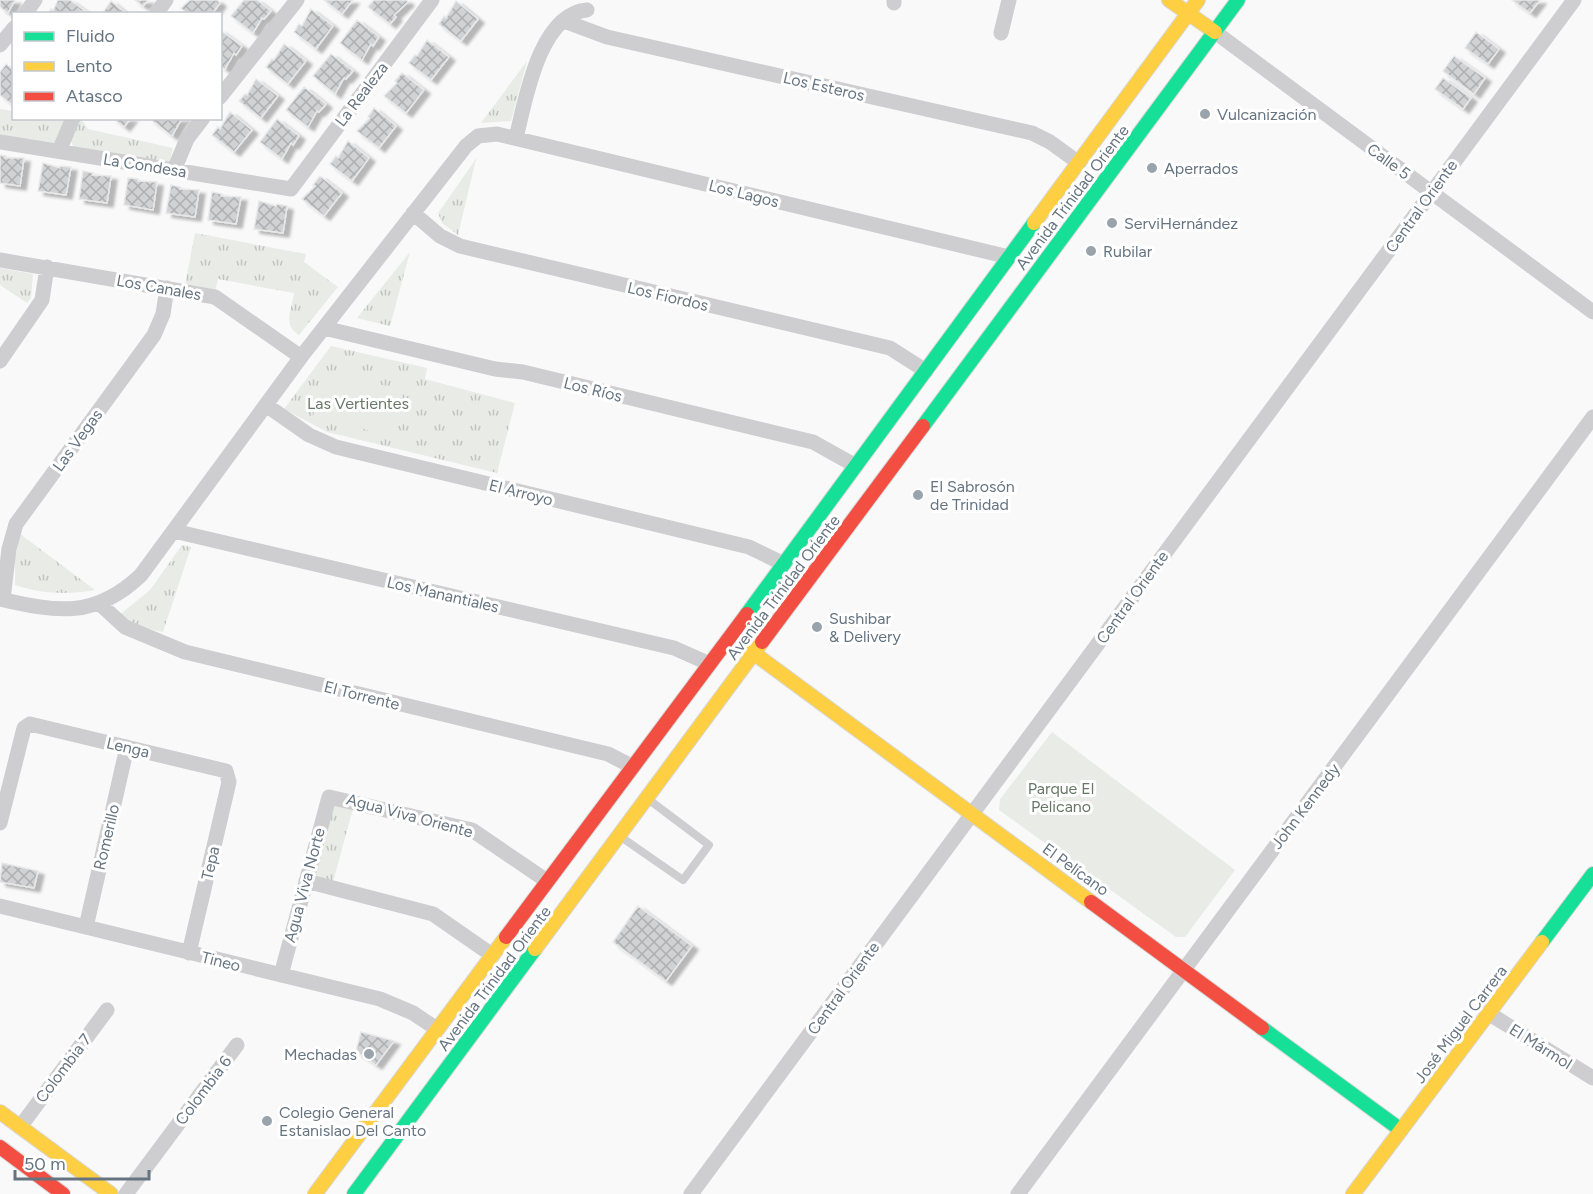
<svg xmlns="http://www.w3.org/2000/svg" width="1593" height="1194" font-family="Figtree,sans-serif">
<style>
.grass{fill:url(#grass-tufts)}
.park{fill:#e8ebe6}
.building{fill:url(#building-cross-hatch);stroke:#e8e8e8;stroke-width:1.5;filter:url(#shadow)}
.lines{fill:none;stroke-linecap:round;stroke-linejoin:round}
.fast-casing{stroke:#d6d7d8;stroke-width:16}
.slow-casing{stroke:#d6d7d8;stroke-width:16}
.jam-casing{stroke:#d6d7d8;stroke-width:16}
.lane{stroke:#ceced0;stroke-width:8}
.street{stroke:#ceced0;stroke-width:15}
.fast{stroke:#16e098;stroke-width:14}
.slow{stroke:#ffcf43;stroke-width:14}
.jam{stroke:#f24e42;stroke-width:14}
.poi-dot{fill:#99a3ab;stroke:#fff;stroke-width:2}
.labels{text-anchor:middle;stroke-width:6;stroke-linejoin:round;paint-order:stroke}
.street-label{font-size:16px;fill:#667481;stroke:#fff}
.poi-label{font-size:16px;fill:#667481;stroke:#fff;text-anchor:start}
.park-label{font-size:16px;fill:#677966;stroke:#fff}
</style>
<defs>
<pattern id="grass-tufts" width="24" height="20" patternUnits="userSpaceOnUse" patternTransform="scale(1.5)"><rect width="24" height="20" fill="#e8ebe6"/><path d="M3 7l-1-3M5 7V3M7 7l1-3M15 17l-1-3M17 17v-4M19 17l1-3" fill="none" stroke="#c0c3c0"/></pattern>
<pattern id="building-cross-hatch" width="8" height="8" patternUnits="userSpaceOnUse" patternTransform="scale(1.5)"><rect width="8" height="8" fill="#d0d2d3"/><path d="M0 0l8 8M0 8l8-8" fill="none" stroke="#adafb1"/></pattern>
<filter id="shadow"><feDropShadow dx="6" dy="4" stdDeviation="1.5" flood-color="#0004"/></filter>
</defs>
<rect width="100%" height="100%" fill="#f9f9f9"/>
<path class="grass" d="M 527,61 L 511,121 L 481,123 Z
M 0,109 L 13,111 L 14,118 L 67,120 L 58,140 L 48,147 L 0,137 Z
M 78,119 L 81,119 L 88,129 L 173,148 L 169,164 L 75,149 L 70,140 Z
M 476,159 L 458,235 L 442,223 L 438,213 Z
M 195,233 L 306,254 L 304,262 L 338,287 L 299,335 C 282,325 292,309 294,293 L 218,279 L 215,291 L 185,285 Z
M 410,252 L 390,326 L 357,318 Z
M 0,268 L 33,274 L 31,298 L 27,303 L 0,285 Z
M 331,346 L 427,368 L 425,379 L 515,403 L 497,473 L 327,432 L 284,409 Z
M 20,534 L 95,590 C 67,595 42,594 15,585 L 15,558 Z
M 182,545 L 191,547 L 163,632 L 140,627 L 118,616 L 150,590 Z
M 337,802 L 354,805 L 333,882 L 316,877 L 312,870 L 329,807 Z"/>
<path class="park" d="M 324,371 L 403,390 L 391,436 L 313,416 Z
M 1052,732 L 1235,870 L 1185,937 L 1176,937 L 999,810 L 1000,799 Z"/>
<path class="building" d="M 0,0 L 15,0 L 8,13 L 0,7 Z
M 58,0 L 70,0 L 85,11 L 48,14 L 51,9 L 53,11 Z
M 135,0 L 148,0 L 143,6 Z
M 190,0 L 217,0 L 220,3 L 212,14 L 187,14 L 181,8 Z
M 244,0 L 257,0 L 271,11 L 264,19 L 262,18 L 253,33 L 231,16 Z
M 324,0 L 353,0 L 342,14 Z
M 374,0 L 406,0 L 408,2 L 394,15 L 396,17 L 390,24 L 368,7 Z
M 1512,0 L 1540,0 L 1530,13 Z
M 111,1 L 127,14 L 102,14 Z
M 456,1 L 478,19 L 461,41 L 439,24 L 444,16 L 446,18 Z
M 311,9 L 333,26 L 316,49 L 294,32 L 299,24 L 302,26 Z
M 357,20 L 379,37 L 373,46 L 371,44 L 362,60 L 340,43 Z
M 220,30 L 242,46 L 236,55 L 234,53 L 225,69 L 220,66 Z
M 1476,32 L 1499,49 L 1488,64 L 1465,48 Z
M 427,40 L 449,57 L 431,80 L 409,63 L 415,55 L 417,56 Z
M 284,44 L 306,61 L 288,84 L 266,67 L 272,59 L 274,60 Z
M 331,54 L 353,71 L 346,79 L 344,78 L 335,94 L 313,76 Z
M 1454,56 L 1485,78 L 1474,94 L 1443,71 Z
M 6,64 L 14,70 L 14,100 L 11,104 L 0,95 L 0,72 Z
M 402,73 L 424,90 L 406,113 L 384,96 L 397,83 L 395,81 Z
M 1443,78 L 1471,98 L 1463,109 L 1435,89 Z
M 256,79 L 278,96 L 261,118 L 239,101 L 245,94 L 247,95 Z
M 304,87 L 326,104 L 319,112 L 317,111 L 308,127 L 286,110 Z
M 374,108 L 396,126 L 379,148 L 357,131 L 370,118 L 368,117 Z
M 230,112 L 252,130 L 234,152 L 212,135 L 218,127 L 220,129 Z
M 113,118 L 131,118 L 124,127 Z
M 186,118 L 181,120 L 172,136 L 150,119 Z
M 277,119 L 299,136 L 293,145 L 291,143 L 282,159 L 260,142 Z
M 348,141 L 369,158 L 352,181 L 330,164 L 336,156 L 338,158 Z
M 0,155 L 6,156 L 5,158 L 24,158 L 20,186 L 0,183 Z
M 43,163 L 60,168 L 60,166 L 71,167 L 66,195 L 38,191 Z
M 83,171 L 93,173 L 92,175 L 111,176 L 107,203 L 79,199 Z
M 320,176 L 342,193 L 324,216 L 302,199 L 315,186 L 313,185 Z
M 128,178 L 138,179 L 138,181 L 157,182 L 153,210 L 124,205 Z
M 171,185 L 180,187 L 180,189 L 199,190 L 195,217 L 166,213 Z
M 212,192 L 222,194 L 221,196 L 241,197 L 236,224 L 208,220 Z
M 259,201 L 276,206 L 277,204 L 287,206 L 283,233 L 254,229 Z
M 2,863 L 38,871 L 34,888 L 0,882 Z
M 638,906 L 692,946 L 666,981 L 613,942 Z
M 361,1032 L 394,1041 L 376,1065 L 356,1051 Z"/>
<g class="lines">
<g class="fast-casing">
<path id="fast" d="M 923,426 L 1238,0
M 747,614 L 1034,223
M 1542,942 L 1593,874
M 1262,1028 L 1401,1130
M 354,1194 L 535,949"/>
</g>
<g class="slow-casing">
<path id="slow" d="M 1169,0 L 1215,32
M 1034,223 L 1198,0
M 744,646 L 1091,902
M 535,949 L 762,642
M 0,1112 L 111,1194
M 315,1194 L 506,937
M 1353,1194 L 1542,942"/>
</g>
<g class="jam-casing">
<path id="jam" d="M 762,642 L 923,426
M 1091,902 L 1262,1028
M 506,937 L 747,614
M 0,1147 L 63,1194"/>
</g>
<path class="lane" d="M 621,837 L 683,880 L 709,845 L 648,799"/>
<path class="street" d="M 894,3 L 894,0
M 25,14 L 35,0
M 156,14 L 166,0
M 564,21 L 607,37 L 1032,133 L 1050,142 L 1079,163
M 1215,32 L 1593,312
M 1001,33 L 1009,0
M 0,45 L 14,28
M 220,97 L 297,0
M 516,138 C 525,102 539,14 587,10
M 0,142 L 291,189 L 432,0
M 59,151 L 73,118
M 174,170 L 187,139 L 203,118
M 413,213 L 440,236 L 460,246 L 890,348 L 926,371
M 0,260 L 215,297 L 301,357
M 324,328 L 495,369 L 523,372 L 813,442 L 856,466
M 0,361 L 42,300 L 47,267
M 266,405 L 309,435 L 336,447 L 749,547 L 784,564
M 174,531 L 674,648 L 710,664
M 0,599 C 57,612 95,619 141,575 L 301,357 L 466,146 L 478,136 L 497,134 L 1009,257
M 3,599 L 9,549 L 16,524 L 154,335 L 163,314 L 167,288
M 100,604 L 125,627 L 185,652 L 608,754 L 633,767
M 0,823 L 24,728 L 30,724 L 226,771 L 229,782 L 189,953
M 306,881 L 433,914 L 492,955
M 0,906 L 380,999 L 413,1013 L 437,1029
M 86,927 L 127,747
M 281,975 L 329,797 L 472,830 L 547,881
M 1488,1013 L 1593,1078
M 20,1127 L 107,1010
M 126,1194 L 237,1045
M 691,1194 L 1574,0
M 1018,1194 L 1593,417"/>
<use href="#fast" class="fast"/>
<use href="#slow" class="slow"/>
<use href="#jam" class="jam"/>
</g>
<g class="poi-dot">
<circle cx="1205" cy="114" r="6"/>
<circle cx="1152" cy="168" r="6"/>
<circle cx="1112" cy="223" r="6"/>
<circle cx="1091" cy="251" r="6"/>
<circle cx="918" cy="495" r="6"/>
<circle cx="817" cy="627" r="6"/>
<circle cx="369" cy="1054" r="6"/>
<circle cx="267" cy="1121" r="6"/>
</g>
<g class="labels">
<g class="street-label">
<text transform="translate(824 86) rotate(13)" y="6">Los Esteros</text>
<text transform="translate(361 94) rotate(-53)" y="6">La Realeza</text>
<text transform="translate(1389 161) rotate(36)" y="6">Calle 5</text>
<text transform="translate(145 165) rotate(9)" y="6">La Condesa</text>
<text transform="translate(744 193) rotate(14)" y="6">Los Lagos</text>
<text transform="translate(1072 197) rotate(-53)" y="6">Avenida Trinidad Oriente</text>
<text transform="translate(1421 206) rotate(-54)" y="6">Central Oriente</text>
<text transform="translate(159 287) rotate(10)" y="6">Los Canales</text>
<text transform="translate(668 296) rotate(13)" y="6">Los Fiordos</text>
<text transform="translate(593 389) rotate(14)" y="6">Los Ríos</text>
<text transform="translate(77 440) rotate(-54)" y="6">Las Vegas</text>
<text transform="translate(521 492) rotate(14)" y="6">El Arroyo</text>
<text transform="translate(783 587) rotate(-53)" y="6">Avenida Trinidad Oriente</text>
<text transform="translate(443 594) rotate(13)" y="6">Los Manantiales</text>
<text transform="translate(1132 597) rotate(-54)" y="6">Central Oriente</text>
<text transform="translate(362 695) rotate(14)" y="6">El Torrente</text>
<text transform="translate(128 747) rotate(13)" y="6">Lenga</text>
<text transform="translate(1305 806) rotate(-53)" y="6">John Kennedy</text>
<text transform="translate(410 815) rotate(15)" y="6">Agua Viva Oriente</text>
<text transform="translate(106 837) rotate(-77)" y="6">Romerillo</text>
<text transform="translate(210 863) rotate(-77)" y="6">Tepa</text>
<text transform="translate(1076 869) rotate(36)" y="6">El Pelícano</text>
<text transform="translate(304 885) rotate(-75)" y="6">Agua Viva Norte</text>
<text transform="translate(221 961) rotate(14)" y="6">Tineo</text>
<text transform="translate(494 978) rotate(-53)" y="6">Avenida Trinidad Oriente</text>
<text transform="translate(843 988) rotate(-54)" y="6">Central Oriente</text>
<text transform="translate(1460 1024) rotate(-53)" y="6">José Miguel Carrera</text>
<text transform="translate(1541 1046) rotate(32)" y="6">El Mármol</text>
<text transform="translate(63 1068) rotate(-53)" y="6">Colombia 7</text>
<text transform="translate(203 1090) rotate(-53)" y="6">Colombia 6</text>
</g>
<g class="poi-label">
<text x="1217" y="120">Vulcanización</text>
<text x="1164" y="174">Aperrados</text>
<text x="1124" y="229">ServiHernández</text>
<text x="1103" y="257">Rubilar</text>
<text x="930" y="492">El Sabrosón<tspan x="930" dy="18">de Trinidad</tspan></text>
<text x="829" y="624">Sushibar<tspan x="829" dy="18">&amp; Delivery</tspan></text>
<text x="357" y="1060" text-anchor="end">Mechadas</text>
<text x="279" y="1118">Colegio General<tspan x="279" dy="18">Estanislao Del Canto</tspan></text>
</g>
<g class="park-label">
<text x="358" y="409">Las Vertientes</text>
<text x="1061" y="794">Parque El<tspan x="1061" dy="18">Pelicano</tspan></text>
</g>
</g>
<rect x="12" y="12" width="210" height="108" fill="#ffffff" stroke="#c2c7cd" stroke-width="1.5"/>
<rect x="24" y="32" width="30" height="9" fill="#16e098" stroke="#c2c7cd" stroke-width="1.5"/>
<text x="66" y="42" font-size="18" fill="#667481">Fluido</text>
<rect x="24" y="62" width="30" height="9" fill="#ffcf43" stroke="#c2c7cd" stroke-width="1.5"/>
<text x="66" y="72" font-size="18" fill="#667481">Lento</text>
<rect x="24" y="92" width="30" height="9" fill="#f24e42" stroke="#c2c7cd" stroke-width="1.5"/>
<text x="66" y="102" font-size="18" fill="#667481">Atasco</text>
<path d="M15 1170v9h134v-9" fill="none" stroke="#667481" stroke-width="3"/>
<text x="24" y="1170" font-size="18" fill="#667481" stroke="#ffffff" stroke-width="4.5" paint-order="stroke">50 m</text>
</svg>
